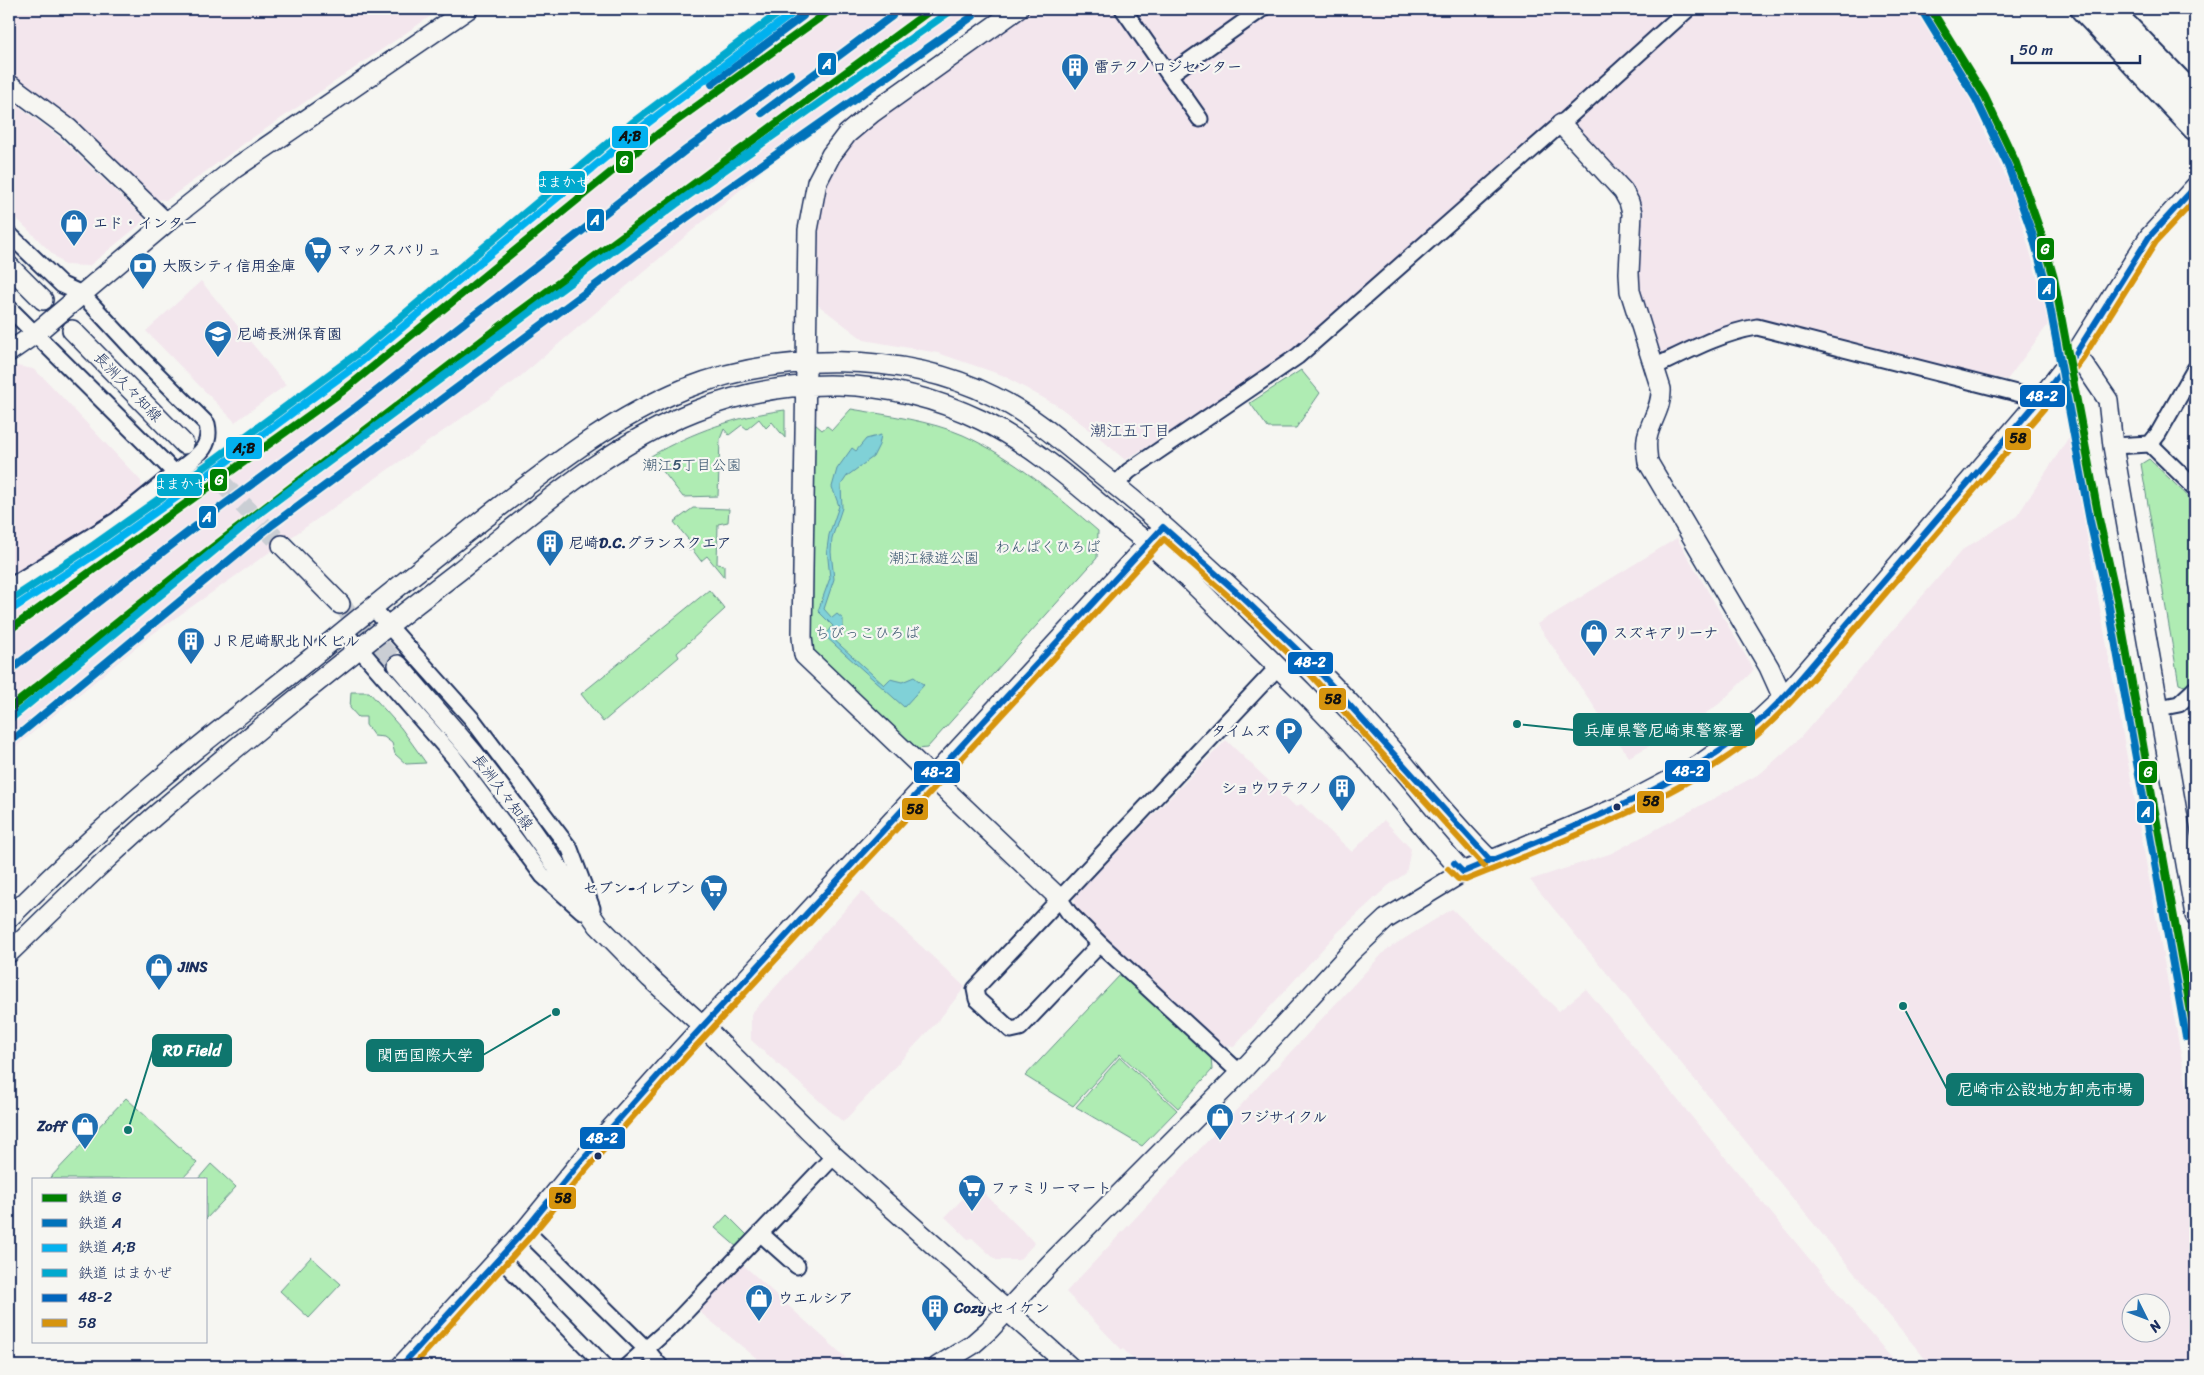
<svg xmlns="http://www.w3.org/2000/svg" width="2204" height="1375" font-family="Sriracha,'Klee One',sans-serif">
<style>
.built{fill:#f3e6ed;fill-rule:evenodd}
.green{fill:#afecb3;stroke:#658e88}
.water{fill:#80d1d7;stroke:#5890a7}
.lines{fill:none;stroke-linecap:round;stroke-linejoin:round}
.tertiary-tunnel{stroke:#caced4;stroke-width:19;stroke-dasharray:19 9;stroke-linecap:butt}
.minor-casing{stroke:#1b2f5e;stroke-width:19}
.tertiary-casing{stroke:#1b2f5e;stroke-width:22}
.primary-casing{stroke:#1b2f5e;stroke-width:28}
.minor{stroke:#f6f6f2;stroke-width:15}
.tertiary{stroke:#f6f6f2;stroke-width:19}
.primary{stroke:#f6f6f2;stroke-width:24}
.bus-1-casing{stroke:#f6f6f2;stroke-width:10}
.bus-2-casing{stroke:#f6f6f2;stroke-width:10}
.bus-1{stroke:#0065bd;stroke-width:6}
.bus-2{stroke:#d6940e;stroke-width:6}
.rail-1-casing{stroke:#f6f6f2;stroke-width:11}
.rail-2-casing{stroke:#f6f6f2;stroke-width:11}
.rail-3-casing{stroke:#f6f6f2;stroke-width:11}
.rail-4-casing{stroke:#f6f6f2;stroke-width:11}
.rail-1{stroke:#008000;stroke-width:8}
.rail-2{stroke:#0072ba;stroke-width:8}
.rail-3{stroke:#03b1ef;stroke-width:8}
.rail-4{stroke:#00a9ce;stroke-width:8}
.bus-dot{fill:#1b2f5e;stroke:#f6f6f2;stroke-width:2}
.labels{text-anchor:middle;stroke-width:4.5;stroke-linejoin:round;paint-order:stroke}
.poi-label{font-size:15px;font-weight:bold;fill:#1b2f5e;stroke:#f6f6f2;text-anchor:start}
.street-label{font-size:15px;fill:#1b2f5e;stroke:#f6f6f2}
.park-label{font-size:15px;fill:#39556f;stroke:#f6f6f2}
.neighbourhood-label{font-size:16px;fill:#1b2f5e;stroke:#f6f6f2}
.leader{fill:none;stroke:#0f766e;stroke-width:2}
.callout-dot{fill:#0f766e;stroke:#f6f6f2;stroke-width:2}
.callout{fill:#0f766e;stroke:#0f766e;stroke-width:2}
.callout-label{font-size:16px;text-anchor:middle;font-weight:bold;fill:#fff}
.line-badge{stroke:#f6f6f2;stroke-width:2}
.badge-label{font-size:14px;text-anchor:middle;font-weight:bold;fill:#fff}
.pale-badge-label{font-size:14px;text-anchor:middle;font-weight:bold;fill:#111}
</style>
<rect width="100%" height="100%" fill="#f6f6f2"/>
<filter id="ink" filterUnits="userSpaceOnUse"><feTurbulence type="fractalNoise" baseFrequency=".02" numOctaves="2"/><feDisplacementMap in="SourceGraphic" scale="10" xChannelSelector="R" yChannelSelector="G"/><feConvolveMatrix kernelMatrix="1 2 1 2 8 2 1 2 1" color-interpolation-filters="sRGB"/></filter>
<g filter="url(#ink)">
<path class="built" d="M 9,9 L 441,9 L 242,145 L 167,200 L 154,199 L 68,117 L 9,73 Z
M 790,9 L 980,9 L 826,117 L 515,381 L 151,635 L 9,752 L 9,606 L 167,496 L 334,373 L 606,140 Z
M 1018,9 L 1913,9 L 1956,69 L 2013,192 L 2050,322 L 2007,380 L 1757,327 L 1654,367 L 1630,291 L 1632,213 L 1561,125 L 1298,356 L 1125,460 L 1094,433 L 1058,406 L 1002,375 L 938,353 L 864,340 L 818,305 L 808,230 L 831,155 Z
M 9,99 L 58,136 L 144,218 L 142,223 L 89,266 L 64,265 L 9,211 Z
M 201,281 L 286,385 L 235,422 L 146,331 Z
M 17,366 L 33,369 L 45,379 L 141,481 L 143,494 L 9,581 L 9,372 Z
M 2069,437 L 2195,1132 L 2195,1366 L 1931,1366 L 1530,880 L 1612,853 L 1761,773 L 1800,738 L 1962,550 L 2017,516 ZM 2132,1302 L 2162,1302 L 2162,1332 L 2132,1332 Z
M 1677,538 L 1754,670 L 1719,704 L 1690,724 L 1629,757 L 1537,624 Z
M 1226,740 L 1296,807 L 1301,804 L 1352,852 L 1384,820 L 1411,849 L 1406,873 L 1389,885 L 1337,933 L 1234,1047 L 1224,1046 L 1074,908 L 1075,896 Z
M 862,891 L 965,987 L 937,1022 L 843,1122 L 751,1040 L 751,1014 Z
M 1452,909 L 1559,1011 L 1586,989 L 1898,1366 L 1140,1366 L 1123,1349 L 1122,1350 L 1066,1292 L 1386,950 Z
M 976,1185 L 1035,1243 L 1019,1260 L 996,1260 L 972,1238 L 968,1239 L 945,1217 Z
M 740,1262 L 843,1355 L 852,1366 L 766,1366 L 696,1309 Z"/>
<path class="green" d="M 1301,370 L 1320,393 L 1296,428 L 1268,428 L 1250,403 Z
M 851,409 C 887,415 931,421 963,435 C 1014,458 1056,495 1098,531 L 1097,558 L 927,748 L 917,749 L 814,652 L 812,644 L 815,424 L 822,430 L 827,426 L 832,430 Z
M 785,410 L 785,438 L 772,422 L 766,428 L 759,419 L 747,429 L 742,425 L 729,435 L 724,429 L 720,439 L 718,496 L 683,497 L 651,456 C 692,432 738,416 785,410 Z
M 2149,459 L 2195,503 L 2195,684 L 2190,688 L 2179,684 L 2141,464 Z
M 693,508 L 729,509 L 728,522 L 718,524 L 717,564 L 724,565 L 724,577 L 707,556 L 701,561 L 692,549 L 689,551 L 687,548 L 692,544 L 674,522 Z
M 709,590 L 725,609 L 677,653 L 679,657 L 603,722 L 581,694 Z
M 351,692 L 369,692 L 401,728 L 426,763 L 406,764 L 395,754 L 392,743 L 384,737 L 374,736 L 366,725 L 366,717 L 358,717 L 350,708 Z
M 1122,973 L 1211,1056 L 1212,1070 L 1178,1108 L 1120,1054 L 1073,1106 L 1025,1076 Z
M 1120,1057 L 1177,1110 L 1142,1146 L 1076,1107 Z
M 126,1098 L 197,1163 L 182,1179 L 49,1179 Z
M 211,1164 L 236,1187 L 206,1219 L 206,1179 L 198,1179 Z
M 727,1215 L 748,1236 L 738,1248 L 715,1228 Z
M 311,1257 L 341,1284 L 309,1318 L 280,1291 Z"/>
<path class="water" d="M 881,435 L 879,445 L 873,457 L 847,476 L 841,485 L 842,508 L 832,538 L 831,552 L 834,579 L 824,609 L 832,618 L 837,614 L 843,619 L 843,627 L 839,632 L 837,630 L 831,637 L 884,685 L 890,679 L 902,682 L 914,677 L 924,685 L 904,707 L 825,636 L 833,626 L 818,611 L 830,578 L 827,549 L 829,535 L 839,506 L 832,487 L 837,469 L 852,448 L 856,451 L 866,439 Z"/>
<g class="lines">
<path class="tertiary-tunnel" d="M 184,444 L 282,545
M 340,604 L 398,665"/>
<g class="minor-casing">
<path id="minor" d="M 1123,9 L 1200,119
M 1169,75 L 1262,9
M 9,234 L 62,285 L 82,294 L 144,361 L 207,424 C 213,450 193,458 175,473 L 9,308
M 1654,367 C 1688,351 1721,333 1757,327 L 2040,399
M 2150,444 L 2195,488
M 2113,446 L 2150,444 L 2158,434 L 2195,369
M 1115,485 L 1129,471 L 1298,356 L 1561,124 L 1688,9
M 9,587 L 117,520 L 175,473
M 372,607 L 472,719 L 570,849 L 592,908
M 344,631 L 453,756 L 543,876 L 582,911
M 2159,708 L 2179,704 L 2195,689
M 1059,898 L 1069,913 L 1100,944 L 1240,1073
M 1100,944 L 1020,1028 L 1011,1030 L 977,999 L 975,989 L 1278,667
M 525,1230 L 646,1349 L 660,1366
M 760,1233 L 797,1266
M 499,1257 L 605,1366
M 627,1366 L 675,1323 L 834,1156"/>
</g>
<g class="tertiary-casing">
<path id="tertiary" d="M 1018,9 L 872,113 L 847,134 L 831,155 L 817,182 L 808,230 L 802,637 L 804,655 L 1059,898
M 9,84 L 68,128 L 166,223
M 1561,124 L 1623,191 L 1629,202 L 1632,213 L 1629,273 L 1630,291 L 1661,389 C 1662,406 1652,419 1648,434 C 1645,443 1647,453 1648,462 L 1769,667 L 1783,698
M 9,266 L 43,300
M 72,330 L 184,444
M 9,352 L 35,334 L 166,223 L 234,169 L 468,9
M 2076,353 L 2108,400 L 2113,446 L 2195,915
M 282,545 L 340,604
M 398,665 L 474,754 L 526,822 L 598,925 L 650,978 L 703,1026 L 834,1156 L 1069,1366
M 9,918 C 68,859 131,802 196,749 C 239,714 285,680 328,644 C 385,597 444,550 503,504 C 560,460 616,417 684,389 C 776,352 903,351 993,396 C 1035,416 1070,449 1106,478 C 1148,511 1187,547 1226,583 C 1271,625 1317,667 1359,713 C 1404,761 1443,814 1490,860
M 9,953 C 62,902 114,850 171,802 C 265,723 361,646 459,571 C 533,513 606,446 695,411 C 788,374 890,376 981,420 C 1032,445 1072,480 1115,517 C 1134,532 1154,547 1172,564 C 1195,584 1216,607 1238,628 C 1282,671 1326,714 1367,760 C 1400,797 1429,836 1463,872
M 401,1366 L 525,1230 L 578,1165 L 679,1052 L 1156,535
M 938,1366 L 972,1345 L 989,1330 L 1050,1264 L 1240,1073 L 1351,952 L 1386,919 L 1463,872 L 1621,806 L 1699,765 L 1751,728 L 1783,698 L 1806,672 L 2040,399 L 2076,353 L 2149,237 L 2195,187"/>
</g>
<g class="primary-casing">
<path id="primary" d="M 2083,9 L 2195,128
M 2109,9 L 2195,98"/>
</g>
<use href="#minor" class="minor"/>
<use href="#tertiary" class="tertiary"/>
<use href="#primary" class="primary"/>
<g class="bus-1-casing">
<path id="bus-1" d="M 1454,863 L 1463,872 C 1561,831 1666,795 1750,729 C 1771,712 1789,692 1806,672 L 2040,399 L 2076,353 L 2149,237 L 2195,187
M 401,1366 L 525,1230 L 578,1165 L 679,1052 L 1163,527 L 1240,595 L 1314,666 L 1490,860"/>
</g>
<g class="bus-2-casing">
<path id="bus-2" d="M 1448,869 L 1458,879 L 1466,880 C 1562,841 1676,801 1757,735 C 1777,718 1795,698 1813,678 L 2047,405 L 2083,358 L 2156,242 L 2195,200
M 413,1366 L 531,1236 L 585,1171 L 685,1058 L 1164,539 L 1234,601 L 1308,672 L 1484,866"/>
</g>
<use href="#bus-1" class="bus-1"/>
<use href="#bus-2" class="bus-2"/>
<g class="rail-1-casing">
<path id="rail-1" d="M 1931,9 L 1984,95 L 2016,163 L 2040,230 L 2054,278 L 2099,519 L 2117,599 L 2195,1035
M 9,630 L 343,391 L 658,134 L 832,9
M 9,709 L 178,574 L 519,312 L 932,9"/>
</g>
<g class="rail-2-casing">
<path id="rail-2" d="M 1924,14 L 1976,99 L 2008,166 L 2032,233 L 2045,280 L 2090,521 L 2108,601 L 2186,1037
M 712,84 L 803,16
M 762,113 L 892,16
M 14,667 L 209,516 L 356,407 L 687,149 L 791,74
M 15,738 L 272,525 L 686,218 L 973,16"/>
</g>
<g class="rail-3-casing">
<path id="rail-3" d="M 9,611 L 99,552 L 215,470 L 362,361 L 637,131 L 798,9"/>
</g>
<g class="rail-4-casing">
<path id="rail-4" d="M 9,601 L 94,545 L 210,463 L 357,354 L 631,124 L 784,9
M 9,720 L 262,511 L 676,204 L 953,9"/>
</g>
<use href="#rail-1" class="rail-1"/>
<use href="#rail-2" class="rail-2"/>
<use href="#rail-3" class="rail-3"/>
<use href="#rail-4" class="rail-4"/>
</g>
</g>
<defs>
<g id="building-pin" transform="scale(1.4375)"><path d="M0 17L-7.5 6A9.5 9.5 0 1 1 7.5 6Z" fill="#1f6fb2" stroke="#f6f6f2"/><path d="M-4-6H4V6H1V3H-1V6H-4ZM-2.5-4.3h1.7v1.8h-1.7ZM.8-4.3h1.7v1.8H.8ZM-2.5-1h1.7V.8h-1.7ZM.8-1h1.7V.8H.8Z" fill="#fff"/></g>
<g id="shop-pin" transform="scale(1.4375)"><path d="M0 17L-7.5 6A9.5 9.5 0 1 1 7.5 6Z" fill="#1f6fb2" stroke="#f6f6f2"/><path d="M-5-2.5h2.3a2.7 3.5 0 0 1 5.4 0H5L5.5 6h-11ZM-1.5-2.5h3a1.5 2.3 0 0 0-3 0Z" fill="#fff"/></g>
<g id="supermarket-pin" transform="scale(1.4375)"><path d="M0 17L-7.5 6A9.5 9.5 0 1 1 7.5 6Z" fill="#1f6fb2" stroke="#f6f6f2"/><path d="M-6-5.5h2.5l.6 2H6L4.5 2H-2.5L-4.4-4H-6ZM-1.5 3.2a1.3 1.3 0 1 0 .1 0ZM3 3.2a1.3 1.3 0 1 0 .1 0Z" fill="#fff"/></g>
<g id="bank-pin" transform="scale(1.4375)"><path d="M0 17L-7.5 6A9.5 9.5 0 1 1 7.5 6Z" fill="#1f6fb2" stroke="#f6f6f2"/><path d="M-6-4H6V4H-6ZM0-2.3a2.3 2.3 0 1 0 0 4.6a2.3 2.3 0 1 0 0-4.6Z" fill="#fff"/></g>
<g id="school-pin" transform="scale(1.4375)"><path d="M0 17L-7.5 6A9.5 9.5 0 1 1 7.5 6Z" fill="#1f6fb2" stroke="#f6f6f2"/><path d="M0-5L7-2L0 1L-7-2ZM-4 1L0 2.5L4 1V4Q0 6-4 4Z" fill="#fff"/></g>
<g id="parking-pin" transform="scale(1.4375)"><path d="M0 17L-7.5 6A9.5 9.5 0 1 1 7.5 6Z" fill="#1f6fb2" stroke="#f6f6f2"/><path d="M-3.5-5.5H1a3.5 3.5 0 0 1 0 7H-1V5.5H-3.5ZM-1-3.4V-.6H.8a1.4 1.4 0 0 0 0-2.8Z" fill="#fff"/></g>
</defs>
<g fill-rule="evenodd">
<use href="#building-pin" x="1075" y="67"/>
<use href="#shop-pin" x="74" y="223"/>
<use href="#supermarket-pin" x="318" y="250"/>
<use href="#bank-pin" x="143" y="266"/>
<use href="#school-pin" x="218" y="334"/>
<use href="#building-pin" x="550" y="543"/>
<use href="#shop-pin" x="1594" y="633"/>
<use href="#building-pin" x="191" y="641"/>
<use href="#parking-pin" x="1289" y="731"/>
<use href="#building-pin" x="1342" y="788"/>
<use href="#supermarket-pin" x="714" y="888"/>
<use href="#shop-pin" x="159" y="967"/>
<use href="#shop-pin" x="1220" y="1117"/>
<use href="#shop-pin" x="85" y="1126"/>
<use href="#supermarket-pin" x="972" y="1188"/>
<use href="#shop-pin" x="759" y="1298"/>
<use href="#building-pin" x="935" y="1308"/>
</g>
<g class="bus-dot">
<circle cx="1617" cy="807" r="4.5"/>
<circle cx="598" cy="1156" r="4.5"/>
</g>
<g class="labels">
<g class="poi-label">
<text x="1094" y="72">雷テクノロジセンター</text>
<text x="93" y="228">エド・インター</text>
<text x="337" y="255">マックスバリュ</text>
<text x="162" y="271">大阪シティ信用金庫</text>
<text x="237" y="339">尼崎長洲保育園</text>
<text x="569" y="548">尼崎D.C.グランスクエア</text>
<text x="1613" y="638">スズキアリーナ</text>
<text x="210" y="646">ＪＲ尼崎駅北ＮＫビル</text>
<text x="1270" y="736" text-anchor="end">タイムズ</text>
<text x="1323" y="793" text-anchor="end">ショウワテクノ</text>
<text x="695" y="893" text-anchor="end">セブン-イレブン</text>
<text x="178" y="972">J!NS</text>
<text x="1239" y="1122">フジサイクル</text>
<text x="66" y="1131" text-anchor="end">Zoff</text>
<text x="991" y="1193">ファミリーマート</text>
<text x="778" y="1303">ウエルシア</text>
<text x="954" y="1313">Cozy セイケン</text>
</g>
<g class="street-label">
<text transform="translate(128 387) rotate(46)" y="5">長洲久々知線</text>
<text transform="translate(503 792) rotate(53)" y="5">長洲久々知線</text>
</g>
<g class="park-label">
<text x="692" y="470">潮江5丁目公園</text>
<text x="1048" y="552">わんぱくひろば</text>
<text x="934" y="563">潮江緑遊公園</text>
<text x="867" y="638">ちびっこひろば</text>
</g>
<g class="neighbourhood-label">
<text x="1130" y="436">潮江五丁目</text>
</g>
</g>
<path class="leader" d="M1517 724L1574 730M128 1130L153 1050M556 1012L483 1055M1903 1006L1947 1089"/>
<g class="callout-dot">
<circle cx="1517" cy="724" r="5"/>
<circle cx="128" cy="1130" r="5"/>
<circle cx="556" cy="1012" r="5"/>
<circle cx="1903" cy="1006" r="5"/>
</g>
<g class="callout">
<rect x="1574" y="714" width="180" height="31" rx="5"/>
<rect x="153" y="1035" width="78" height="31" rx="5"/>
<rect x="367" y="1040" width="116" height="31" rx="5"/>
<rect x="1947" y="1074" width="196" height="31" rx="5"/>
</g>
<g class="callout-label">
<text x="1664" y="736">兵庫県警尼崎東警察署</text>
<text x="192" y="1056">RD Field</text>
<text x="425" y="1061">関西国際大学</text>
<text x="2045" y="1095">尼崎市公設地方卸売市場</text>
</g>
<g class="line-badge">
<rect x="817" y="52" width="20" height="24" rx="5" fill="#0072ba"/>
<rect x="611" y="125" width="38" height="24" rx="5" fill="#03b1ef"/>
<rect x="615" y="150" width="19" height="24" rx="5" fill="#008000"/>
<rect x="538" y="170" width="48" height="24" rx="5" fill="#00a9ce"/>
<rect x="586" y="208" width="19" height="24" rx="5" fill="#0072ba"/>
<rect x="2036" y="237" width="19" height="24" rx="5" fill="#008000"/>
<rect x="2037" y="277" width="19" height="24" rx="5" fill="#0072ba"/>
<rect x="2019" y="384" width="47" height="24" rx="5" fill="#0065bd"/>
<rect x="2004" y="427" width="28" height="24" rx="5" fill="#d6940e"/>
<rect x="225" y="436" width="38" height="24" rx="5" fill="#03b1ef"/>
<rect x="209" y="468" width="19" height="24" rx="5" fill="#008000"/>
<rect x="156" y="473" width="47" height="24" rx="5" fill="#00a9ce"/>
<rect x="198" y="505" width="19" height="24" rx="5" fill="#0072ba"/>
<rect x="1287" y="651" width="47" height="24" rx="5" fill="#0065bd"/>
<rect x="1318" y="687" width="29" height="24" rx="5" fill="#d6940e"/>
<rect x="1664" y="759" width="47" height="24" rx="5" fill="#0065bd"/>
<rect x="913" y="760" width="48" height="24" rx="5" fill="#0065bd"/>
<rect x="2138" y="760" width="20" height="24" rx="5" fill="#008000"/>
<rect x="1636" y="790" width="29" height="24" rx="5" fill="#d6940e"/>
<rect x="901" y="797" width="28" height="24" rx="5" fill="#d6940e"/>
<rect x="2136" y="800" width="19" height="24" rx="5" fill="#0072ba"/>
<rect x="579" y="1126" width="47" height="24" rx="5" fill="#0065bd"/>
<rect x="548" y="1186" width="29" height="24" rx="5" fill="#d6940e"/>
</g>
<g class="badge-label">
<text x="827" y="69">A</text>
<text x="624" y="166">G</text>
<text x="562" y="187">はまかぜ</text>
<text x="595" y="225">A</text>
<text x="2045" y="254">G</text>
<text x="2047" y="294">A</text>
<text x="2042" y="401">48-2</text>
<text x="219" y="485">G</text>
<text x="180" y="489">はまかぜ</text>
<text x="207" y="522">A</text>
<text x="1310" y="667">48-2</text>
<text x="1688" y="776">48-2</text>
<text x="937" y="777">48-2</text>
<text x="2148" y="777">G</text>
<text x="2146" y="817">A</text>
<text x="602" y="1143">48-2</text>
</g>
<g class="pale-badge-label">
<text x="630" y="141">A;B</text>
<text x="2018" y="443">58</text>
<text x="244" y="453">A;B</text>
<text x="1333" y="704">58</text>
<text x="1651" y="806">58</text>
<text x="915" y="814">58</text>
<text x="563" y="1203">58</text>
</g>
<rect width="2204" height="1375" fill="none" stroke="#f6f6f2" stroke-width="30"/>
<rect x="15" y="15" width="2174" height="1345" fill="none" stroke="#1b2f5e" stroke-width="2" filter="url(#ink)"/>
<rect x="32" y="1178" width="175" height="165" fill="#f6f6f2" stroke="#9ea6b7"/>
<rect x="42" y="1194" width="25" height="8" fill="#008000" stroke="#9ea6b7"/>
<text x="78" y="1202" font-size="15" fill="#1b2f5e">鉄道 G</text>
<rect x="42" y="1219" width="25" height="8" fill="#0072ba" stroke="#9ea6b7"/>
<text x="78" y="1228" font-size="15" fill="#1b2f5e">鉄道 A</text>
<rect x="42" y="1244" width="25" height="8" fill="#03b1ef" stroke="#9ea6b7"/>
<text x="78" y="1252" font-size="15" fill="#1b2f5e">鉄道 A;B</text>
<rect x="42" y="1269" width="25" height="8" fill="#00a9ce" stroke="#9ea6b7"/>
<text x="78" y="1278" font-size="15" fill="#1b2f5e">鉄道 はまかぜ</text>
<rect x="42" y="1294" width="25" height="8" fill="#0065bd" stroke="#9ea6b7"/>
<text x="78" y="1302" font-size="15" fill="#1b2f5e">48-2</text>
<rect x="42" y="1319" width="25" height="8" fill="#d6940e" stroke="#9ea6b7"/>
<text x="78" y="1328" font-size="15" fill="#1b2f5e">58</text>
<g transform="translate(2146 1318) rotate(132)"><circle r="24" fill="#f6f6f2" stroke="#9ea6b7"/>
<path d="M0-4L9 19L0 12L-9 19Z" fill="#1f6fb2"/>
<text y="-8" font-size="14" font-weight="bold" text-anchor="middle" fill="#1b2f5e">N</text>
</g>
<path d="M2012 55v8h128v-8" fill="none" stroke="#1b2f5e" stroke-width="2.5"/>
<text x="2019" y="55" font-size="15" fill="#1b2f5e" stroke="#f6f6f2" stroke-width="4" paint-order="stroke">50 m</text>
</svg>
